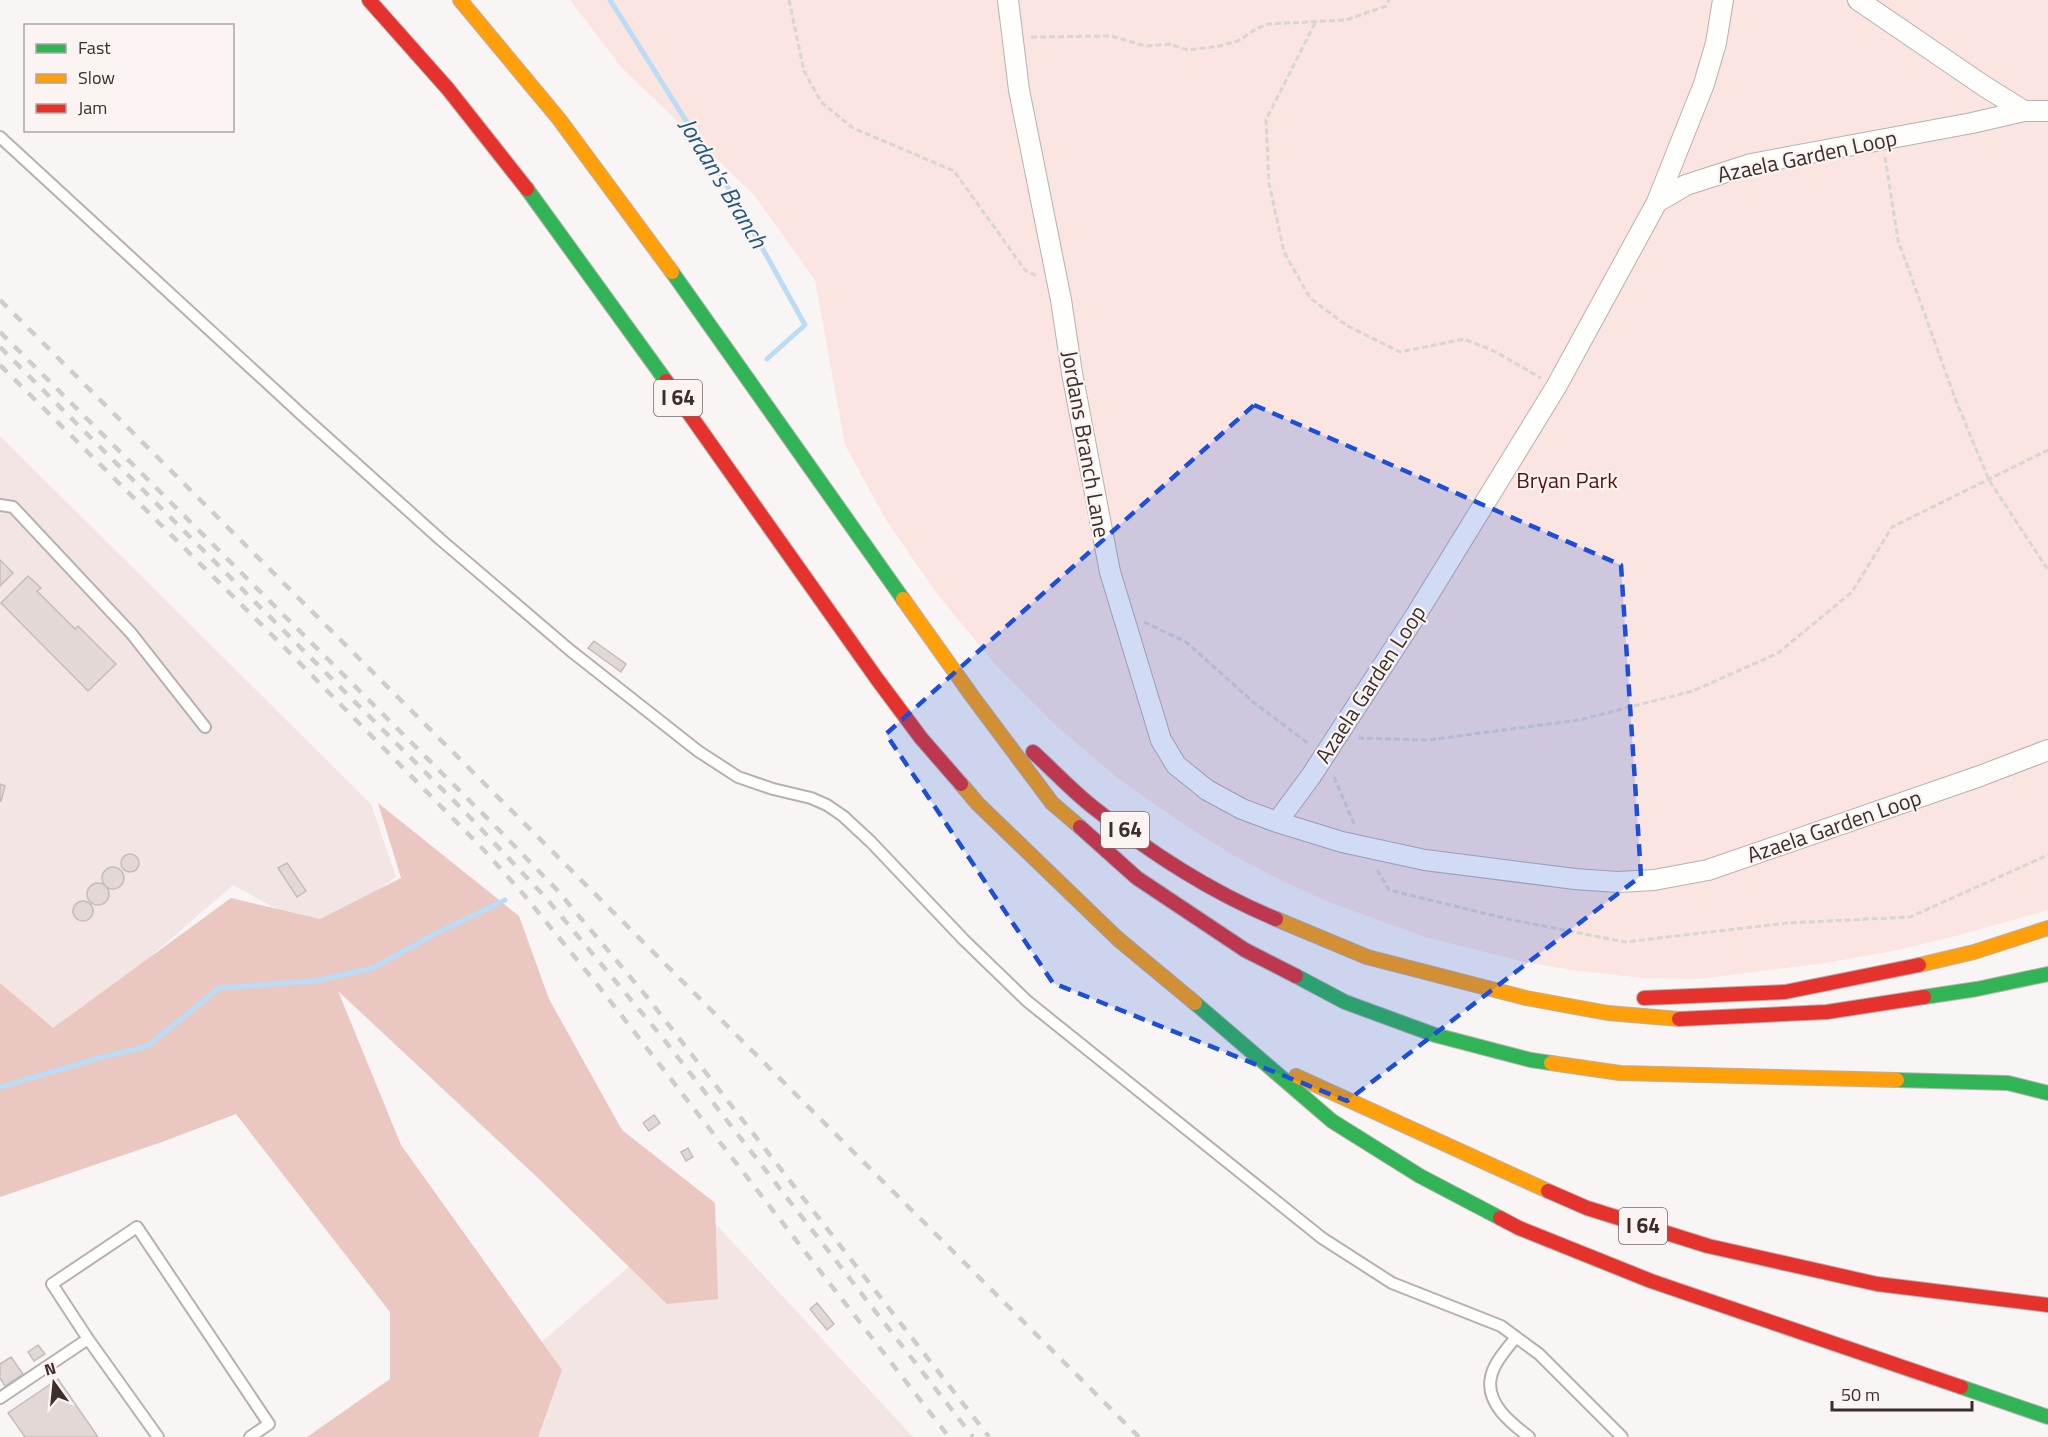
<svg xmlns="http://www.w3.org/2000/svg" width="2048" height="1437" font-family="'Titillium Web',sans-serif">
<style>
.built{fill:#f2e5e3}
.green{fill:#fbe5e0}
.forest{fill:#eac7c0}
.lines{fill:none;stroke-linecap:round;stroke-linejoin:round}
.stream{stroke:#badcf6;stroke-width:5}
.building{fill:#e2d9d7;stroke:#c6bdbb;stroke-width:1.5}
.lane-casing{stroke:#b8b0ae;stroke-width:14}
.street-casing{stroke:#b8b0ae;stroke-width:22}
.fast-casing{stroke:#b8b0ae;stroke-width:16}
.slow-casing{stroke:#b8b0ae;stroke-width:16}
.jam-casing{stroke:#b8b0ae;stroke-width:16}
.path{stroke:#d8d5d5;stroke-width:3;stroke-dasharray:6 3;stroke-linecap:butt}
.lane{stroke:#fefefd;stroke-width:10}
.street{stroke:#fefefd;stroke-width:20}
.fast{stroke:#30b455;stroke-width:14}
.slow{stroke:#ff9f0a;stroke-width:14}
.jam{stroke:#e5322d;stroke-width:14}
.rail{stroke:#cecdcd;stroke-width:4.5;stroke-dasharray:10 10;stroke-linecap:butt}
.marked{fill:#1d4ed8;fill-opacity:0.2;stroke:#1d4ed8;stroke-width:4.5;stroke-dasharray:12 8;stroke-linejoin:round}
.labels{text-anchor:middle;stroke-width:4.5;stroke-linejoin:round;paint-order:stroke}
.shield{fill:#fbf4f2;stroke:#756967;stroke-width:1.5}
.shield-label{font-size:21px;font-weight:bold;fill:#3c2e2b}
.street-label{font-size:22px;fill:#3c2e2b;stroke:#fbf4f2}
.park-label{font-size:22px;fill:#591307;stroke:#fbf4f2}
.water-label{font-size:24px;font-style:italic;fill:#205a7e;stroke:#fbf4f2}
</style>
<rect width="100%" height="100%" fill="#f9f5f4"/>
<path class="built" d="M 0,436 L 371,804 L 396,877 L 320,933 L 233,885 L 54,1040 L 0,1008 Z
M 699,1206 L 913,1437 L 494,1437 L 498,1380 Z"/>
<path class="green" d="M 570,0 L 2048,0 L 2048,910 L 1956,936 L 1898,950 L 1826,963 L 1699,979 L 1643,978 L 1571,970 L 1525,962 L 1425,937 L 1329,902 L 1278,879 L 1233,855 L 1186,826 L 1119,779 L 1054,724 L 994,663 L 937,594 L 886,520 L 845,445 L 815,280 L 754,195 L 621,67 Z"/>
<path class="forest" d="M 378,803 L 519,916 L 549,999 L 622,1130 L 715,1203 L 718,1299 L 667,1304 L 538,1178 L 338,991 L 401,1145 L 562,1370 L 538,1437 L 307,1437 L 390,1379 L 390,1312 L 236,1114 L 162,1142 L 0,1197 L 0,983 L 53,1028 L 231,898 L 320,919 L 401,878 Z"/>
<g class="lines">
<path class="stream" d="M 610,0 L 734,197 L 805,325 L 767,359
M 0,1087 L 103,1057 L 148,1046 L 219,988 L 315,981 L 373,968 L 433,935 L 505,900"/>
</g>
<path class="building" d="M 0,560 L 13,573 L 0,586 Z
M 28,576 L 41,588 L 37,591 L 75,629 L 78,626 L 116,664 L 88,691 L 1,603 Z
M 594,641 L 626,664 L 621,672 L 588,648 Z
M 0,784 L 5,786 L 1,801 L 0,801 Z
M121 863a9 9 0 1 1 18 0a9 9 0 1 1-18 0Z
M 287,863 L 306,891 L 297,897 L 278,868 Z
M102 878a11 11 0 1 1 22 0a11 11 0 1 1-22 0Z
M87 894a11 11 0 1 1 22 0a11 11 0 1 1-22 0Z
M73 911a10 10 0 1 1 20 0a10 10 0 1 1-20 0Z
M 654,1115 L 660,1123 L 649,1131 L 643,1123 Z
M 688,1148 L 693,1157 L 686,1161 L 681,1152 Z
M 817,1303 L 834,1324 L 827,1330 L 810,1309 Z
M 38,1345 L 45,1354 L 34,1361 L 28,1352 Z
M 11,1357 L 23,1374 L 5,1386 L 0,1378 L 0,1364 Z
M 58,1379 L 98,1437 L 25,1437 L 8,1413 Z"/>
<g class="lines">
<g class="lane-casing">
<path id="lane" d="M 0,137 L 302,415 L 441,540 L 571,651 L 698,751 L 738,777 L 773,789 L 811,798 L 827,805 L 843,816 L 871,842 L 964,940 L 1027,1001 L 1322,1238 L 1392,1283 L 1501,1326 L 1539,1354 L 1622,1437
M 0,505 L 13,507 L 131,633 L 205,727
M 1516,1337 C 1507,1349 1494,1362 1491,1377 C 1485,1403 1511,1423 1529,1437
M 88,1339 L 158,1437
M 0,1398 L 88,1339 L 52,1284 L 137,1227 L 269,1424 L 250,1437"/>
</g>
<g class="street-casing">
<path id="street" d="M 1008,0 L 1019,90 L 1061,300 L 1072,373 L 1110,572 L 1161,740 L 1176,765 L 1207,790 L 1242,809 L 1277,822
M 1858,0 L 1984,86 L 2024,111
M 2048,111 L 2024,111 L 1972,123 L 1751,164 L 1686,185 L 1657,202 L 1556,387 L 1416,615 L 1311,776 L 1277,822 L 1342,842 L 1425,860 L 1575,879 L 1618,882 L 1654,880 L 1708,870 L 1980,776 L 2048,750
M 1657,202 L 1704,84 L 1716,43 L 1723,0"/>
</g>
<g class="fast-casing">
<path id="fast" d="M 527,189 L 666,381
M 672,272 L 903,599
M 1296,976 L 1345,1002 L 1435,1035 L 1531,1060 L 1551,1063
M 1924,997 L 1977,989 L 2048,974
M 1195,1003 L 1332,1121 L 1420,1176 L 1500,1218
M 1897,1080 L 2008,1083 L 2048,1093
M 1961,1387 L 2048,1417"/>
</g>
<g class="slow-casing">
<path id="slow" d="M 460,0 L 559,119 L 672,272
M 903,599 L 972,696 L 1052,803 L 1080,827
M 961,784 L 978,804 L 1118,939 L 1195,1003
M 1276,919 L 1367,957 L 1526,998 L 1608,1013 L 1679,1019
M 1919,965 L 1974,952 L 2048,928
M 1551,1063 L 1620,1073 L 1897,1080
M 1296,1076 L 1548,1191"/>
</g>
<g class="jam-casing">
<path id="jam" d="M 369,0 L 448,89 L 527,189
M 666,381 L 877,679 L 921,738 L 961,784
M 1033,752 C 1053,770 1072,791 1094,808 C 1149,852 1211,892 1276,919
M 1080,827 L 1137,878 L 1245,950 L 1296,976
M 1644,998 L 1785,992 L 1919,965
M 1679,1019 L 1827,1012 L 1924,997
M 1548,1191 L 1587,1208 L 1708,1246 L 1877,1284 L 2048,1305
M 1500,1218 L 1519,1228 L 1651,1281 L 1961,1387"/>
</g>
<path class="path" d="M 789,0 L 804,71 L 821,102 L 853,128 L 954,171 L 1025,270 L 1037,276
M 1315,23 L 1266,120 L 1269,183 L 1284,252 L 1310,298 L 1346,325 L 1400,352 L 1464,339 L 1494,351 L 1541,378
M 1031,37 L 1111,36 L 1146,46 L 1169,44 L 1188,50 L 1220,46 L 1238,41 L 1256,29 L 1268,24 L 1346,20 L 1386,6 L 1389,0
M 1885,157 L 1898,240 L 1956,401 L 1989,480 L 2048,570
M 1144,622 L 1186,642 L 1252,701 L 1309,744
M 1358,738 L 1428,740 L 1579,720 L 1693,691 L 1778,653 L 1852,592 L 1892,527 L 2048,450
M 1334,777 L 1355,826
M 1377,870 L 1389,890 L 1508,919 L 1625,942 L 1787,923 L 1910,917 L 2048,855"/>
<use href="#lane" class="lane"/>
<use href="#street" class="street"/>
<use href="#fast" class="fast"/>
<use href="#slow" class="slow"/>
<use href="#jam" class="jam"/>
<path class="rail" d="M 0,300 L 1139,1437
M 0,332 L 501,832 L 558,891 L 647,997 L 989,1437
M 0,347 L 466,813 L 546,898 L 662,1037 L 973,1437
M 0,365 L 283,646 L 482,848 L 525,896 L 604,993 L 949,1437"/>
</g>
<path class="marked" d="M 1254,405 L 1621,565 L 1641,876 L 1347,1101 L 1053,983 L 886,734 Z"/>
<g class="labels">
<g class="shield">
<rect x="654" y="380" width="48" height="36" rx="4.5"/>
<rect x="1101" y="812" width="48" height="36" rx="4.5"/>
<rect x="1619" y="1208" width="48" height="36" rx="4.5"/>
</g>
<g class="shield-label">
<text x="678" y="405">I 64</text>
<text x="1125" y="837">I 64</text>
<text x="1643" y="1233">I 64</text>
</g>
<g class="street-label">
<text transform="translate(1807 156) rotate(-12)" y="8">Azaela Garden Loop</text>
<text transform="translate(1086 444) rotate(80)" y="8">Jordans Branch Lane</text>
<text transform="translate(1370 684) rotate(-57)" y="8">Azaela Garden Loop</text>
<text transform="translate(1834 826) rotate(-19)" y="8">Azaela Garden Loop</text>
</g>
<g class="park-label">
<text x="1567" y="488">Bryan Park</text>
</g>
<g class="water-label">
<text transform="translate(723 183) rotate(59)" y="8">Jordan's Branch</text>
</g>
</g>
<rect x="24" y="24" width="210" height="108" fill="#fbf4f2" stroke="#afa5a2" stroke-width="1.5"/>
<rect x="36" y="44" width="30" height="9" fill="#30b455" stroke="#afa5a2" stroke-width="1.5"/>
<text x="78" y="54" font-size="18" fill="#3c2e2b">Fast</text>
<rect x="36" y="74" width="30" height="9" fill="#ff9f0a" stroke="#afa5a2" stroke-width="1.5"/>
<text x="78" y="84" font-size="18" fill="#3c2e2b">Slow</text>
<rect x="36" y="104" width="30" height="9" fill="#e5322d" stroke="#afa5a2" stroke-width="1.5"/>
<text x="78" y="114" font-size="18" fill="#3c2e2b">Jam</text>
<g transform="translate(54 1383) rotate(345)" stroke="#fbf4f2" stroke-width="4.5" paint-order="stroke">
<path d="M0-4.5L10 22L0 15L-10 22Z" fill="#3c2e2b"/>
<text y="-9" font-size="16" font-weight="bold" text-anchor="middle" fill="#3c2e2b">N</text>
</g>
<path d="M1832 1401v9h140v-9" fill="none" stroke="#3c2e2b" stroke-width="3"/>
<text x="1841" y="1401" font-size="18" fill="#3c2e2b" stroke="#fbf4f2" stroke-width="4.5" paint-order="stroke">50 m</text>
</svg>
